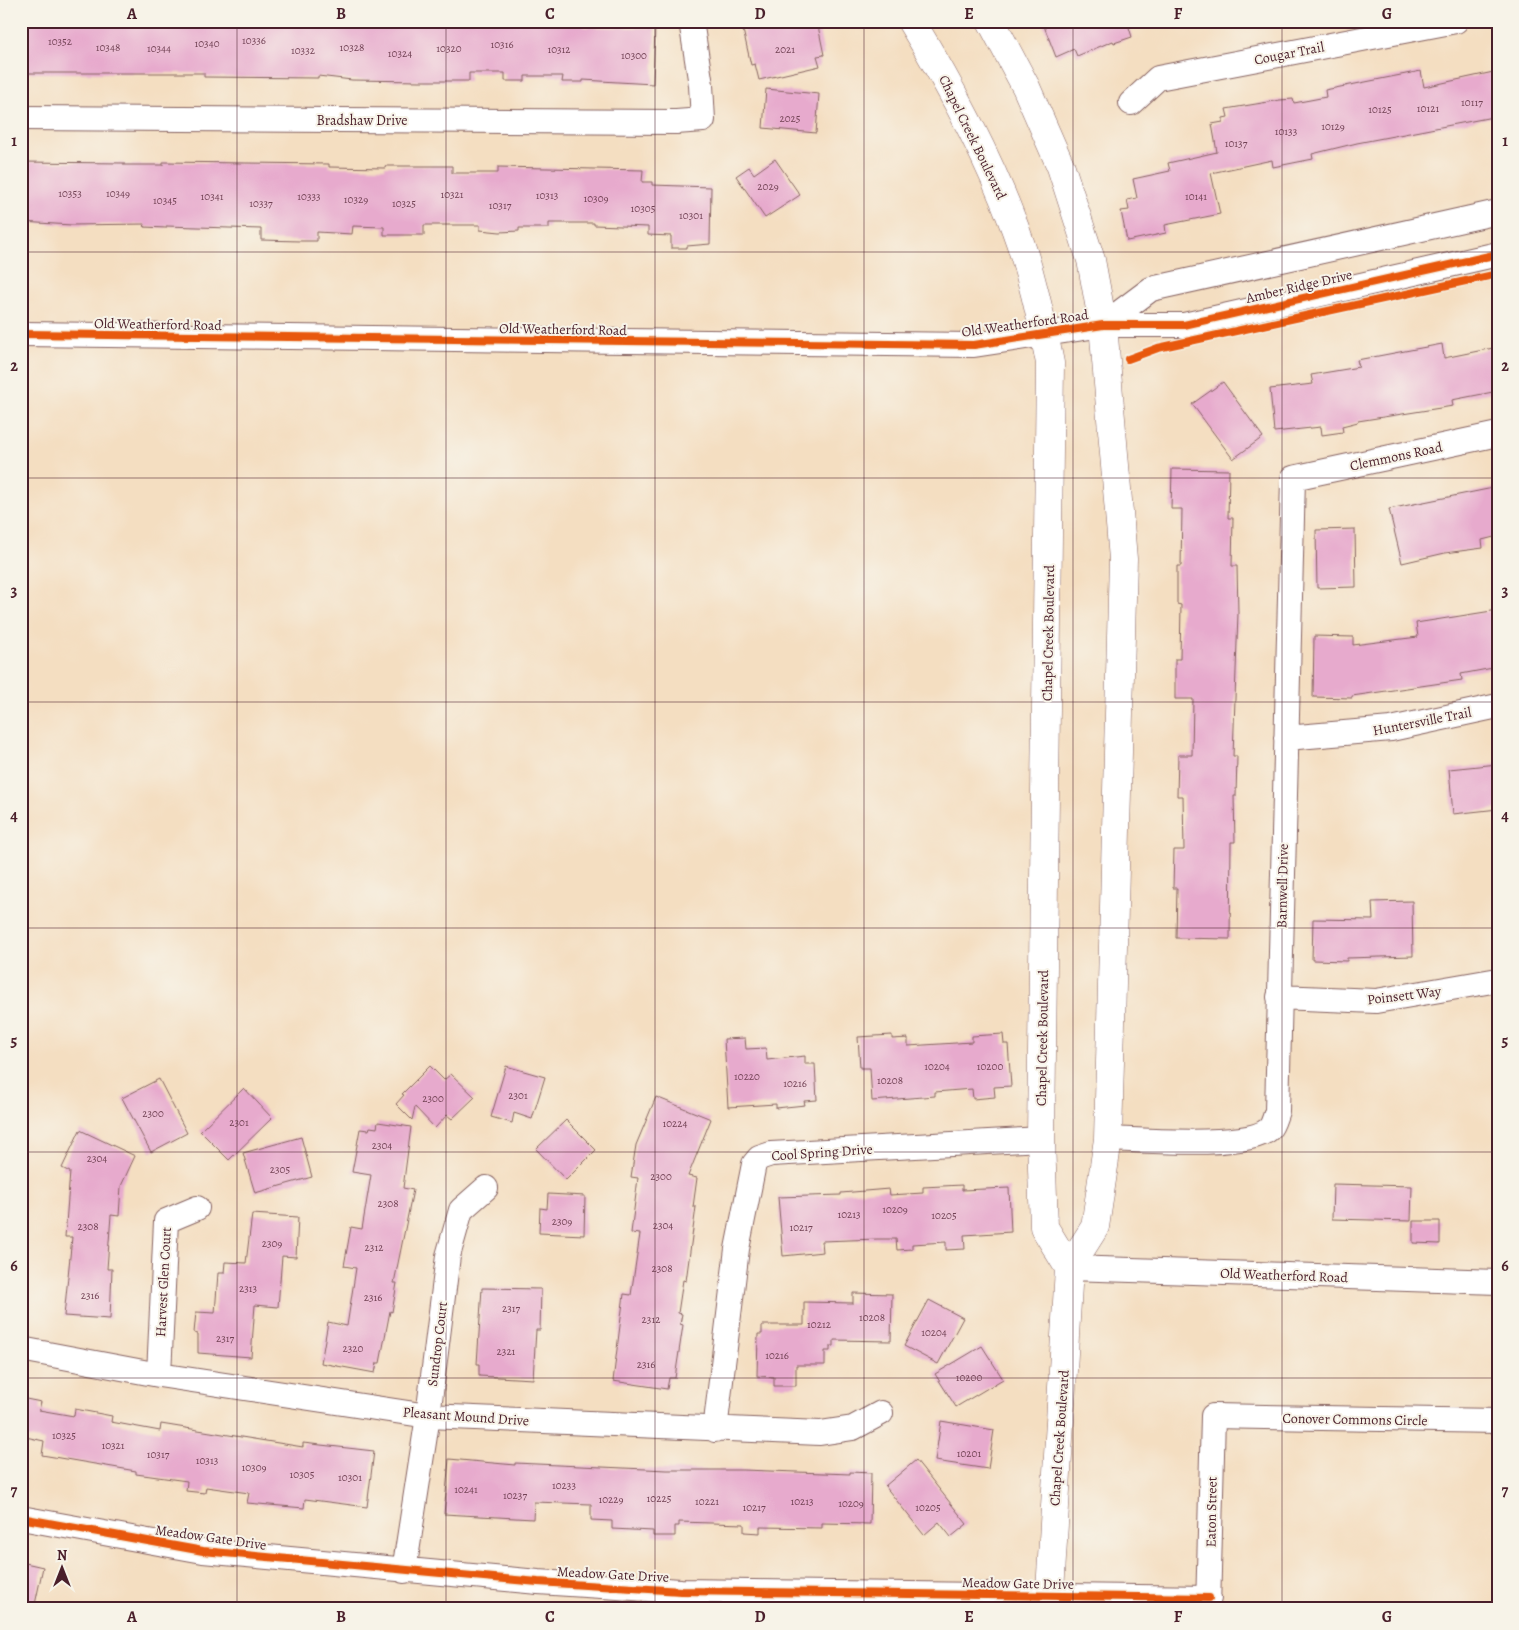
<svg xmlns="http://www.w3.org/2000/svg" width="1519" height="1630" font-family="Alegreya,serif">
<style>
.building{fill:#e7aacd}
.lines{fill:none;stroke-linecap:round;stroke-linejoin:round}
.minor-casing{stroke:#866260;stroke-width:26}
.major-casing{stroke:#866260;stroke-width:29}
.minor{stroke:#fff;stroke-width:24}
.major{stroke:#fff;stroke-width:28}
.cycleway-casing{stroke:#f7f3e8;stroke-width:11}
.cycleway{stroke:#e8590c;stroke-width:8}
.grid{fill:none;stroke:#4a1f2b;stroke-width:1;stroke-opacity:0.55}
.labels{text-anchor:middle;stroke-width:4;stroke-linejoin:round;paint-order:stroke}
.number-label{font-size:11px;fill:#714254}
.street-label{font-size:14px;fill:#4a1f2b;stroke:#f7f3e8}
.neatline{fill:none;stroke:#4a1f2b;stroke-width:2}
.grid-label{font-size:16px;text-anchor:middle;font-weight:bold;fill:#4a1f2b}
</style>
<rect width="100%" height="100%" fill="#f7f3e8"/>
<filter id="ink" filterUnits="userSpaceOnUse"><feTurbulence type="fractalNoise" baseFrequency=".02" numOctaves="2"/><feDisplacementMap in="SourceGraphic" scale="10" xChannelSelector="R" yChannelSelector="G"/><feConvolveMatrix kernelMatrix="1 2 1 2 8 2 1 2 1" color-interpolation-filters="sRGB"/></filter>
<filter id="wash" filterUnits="userSpaceOnUse"><feTurbulence type="fractalNoise" baseFrequency=".0096" numOctaves="4" result="noise"/><feDisplacementMap in="SourceGraphic" scale="20" xChannelSelector="R" yChannelSelector="G"/><feGaussianBlur stdDeviation="1.12" result="paint"/><feColorMatrix in="noise" values="0 0 0 0 0 0 0 0 0 0 0 0 0 0 0 0 0 1.4 0 .05"/><feComposite in="paint" operator="in"/></filter>
<g filter="url(#wash)">
<rect width="100%" height="100%" fill="#f4dec1"/>
<g id="blocks">
<path class="building" d="M 21,21 L 153,21 L 153,23 L 248,21 L 311,25 L 311,21 L 372,21 L 372,26 L 407,26 L 407,21 L 584,21 L 584,27 L 655,28 L 653,84 L 583,80 L 583,82 L 562,82 L 563,76 L 525,76 L 525,81 L 505,81 L 505,73 L 469,73 L 469,81 L 420,81 L 352,80 L 318,76 L 318,78 L 204,77 L 204,73 L 21,73 Z
M 741,21 L 817,21 L 824,55 L 817,56 L 820,66 L 759,80 L 755,64 L 751,65 Z
M 1042,21 L 1127,21 L 1132,37 L 1114,43 L 1113,41 L 1077,56 L 1074,49 L 1056,57 Z
M 1421,71 L 1424,87 L 1498,71 L 1498,116 L 1357,143 L 1312,154 L 1313,159 L 1273,167 L 1272,160 L 1211,173 L 1220,214 L 1165,225 L 1166,233 L 1127,241 L 1121,211 L 1129,210 L 1127,200 L 1137,198 L 1133,179 L 1170,171 L 1168,163 L 1217,152 L 1212,124 L 1223,122 L 1223,118 L 1228,117 L 1226,109 L 1280,100 L 1293,99 L 1294,103 L 1326,97 L 1325,90 Z
M 766,89 L 819,94 L 816,133 L 763,128 Z
M 775,159 L 800,195 L 765,218 L 736,176 L 749,167 L 754,174 Z
M 21,162 L 124,163 L 124,165 L 163,165 L 163,162 L 329,164 L 329,167 L 385,168 L 385,166 L 452,166 L 452,173 L 498,173 L 498,167 L 643,170 L 642,182 L 652,182 L 652,185 L 711,187 L 710,244 L 687,246 L 687,248 L 671,248 L 671,236 L 648,235 L 648,227 L 594,225 L 594,223 L 549,223 L 549,228 L 519,228 L 519,231 L 500,232 L 480,230 L 480,225 L 424,225 L 424,235 L 384,235 L 384,227 L 353,226 L 352,234 L 317,232 L 317,241 L 300,241 L 261,240 L 261,229 L 166,226 L 166,228 L 144,227 L 145,224 L 72,225 L 21,222 Z
M 1442,344 L 1444,358 L 1498,347 L 1498,391 L 1452,400 L 1453,406 L 1358,421 L 1358,422 L 1342,426 L 1343,432 L 1322,435 L 1321,427 L 1274,432 L 1270,389 L 1313,384 L 1311,375 L 1359,367 L 1357,360 Z
M 1223,382 L 1263,437 L 1233,459 L 1192,404 Z
M 1172,469 L 1229,470 L 1228,518 L 1233,518 L 1232,566 L 1237,566 L 1238,613 L 1233,756 L 1237,756 L 1236,796 L 1234,796 L 1235,842 L 1231,842 L 1230,939 L 1176,938 L 1177,888 L 1173,888 L 1174,850 L 1184,850 L 1183,796 L 1177,796 L 1178,755 L 1192,755 L 1193,699 L 1175,699 L 1175,659 L 1180,659 L 1181,605 L 1177,604 L 1177,566 L 1181,566 L 1182,509 L 1171,509 Z
M 1498,487 L 1498,536 L 1482,540 L 1483,548 L 1445,553 L 1402,563 L 1389,509 Z
M 1355,529 L 1356,587 L 1317,588 L 1316,530 Z
M 1498,610 L 1498,667 L 1461,674 L 1462,680 L 1352,696 L 1352,698 L 1313,697 L 1314,636 L 1353,637 L 1353,645 L 1418,637 L 1416,623 Z
M 1498,764 L 1498,809 L 1453,814 L 1449,769 Z
M 1412,901 L 1413,956 L 1347,958 L 1347,961 L 1312,960 L 1313,919 L 1373,920 L 1372,902 Z
M 1003,1034 L 1004,1044 L 1008,1044 L 1011,1086 L 994,1087 L 995,1097 L 973,1099 L 972,1089 L 935,1092 L 935,1096 L 872,1101 L 870,1068 L 860,1068 L 858,1037 L 892,1035 L 892,1039 L 908,1038 L 908,1046 L 972,1042 L 972,1036 Z
M 745,1038 L 746,1049 L 766,1048 L 767,1060 L 805,1056 L 805,1064 L 815,1064 L 817,1100 L 804,1101 L 805,1105 L 776,1108 L 776,1104 L 728,1107 L 724,1039 Z
M 430,1066 L 444,1080 L 451,1074 L 475,1097 L 452,1119 L 447,1115 L 435,1128 L 415,1107 L 412,1120 L 396,1104 L 404,1095 L 402,1094 Z
M 506,1066 L 545,1077 L 532,1119 L 514,1113 L 512,1123 L 491,1117 Z
M 159,1079 L 187,1133 L 151,1152 L 122,1098 Z
M 244,1088 L 272,1118 L 229,1160 L 200,1131 Z
M 656,1097 L 711,1119 L 688,1176 L 697,1178 L 693,1207 L 696,1207 L 686,1281 L 683,1280 L 678,1313 L 682,1314 L 680,1324 L 683,1325 L 680,1345 L 675,1378 L 669,1378 L 667,1389 L 613,1381 L 624,1294 L 631,1295 L 640,1234 L 631,1233 L 638,1178 L 631,1177 L 636,1145 Z
M 566,1120 L 596,1150 L 566,1180 L 536,1149 Z
M 378,1122 L 411,1127 L 403,1188 L 413,1190 L 394,1283 L 397,1283 L 392,1312 L 390,1311 L 380,1363 L 377,1363 L 375,1373 L 321,1363 L 328,1322 L 347,1326 L 356,1268 L 344,1266 L 351,1227 L 362,1229 L 371,1175 L 352,1172 L 360,1129 L 369,1130 L 370,1127 L 377,1128 Z
M 80,1130 L 135,1156 L 121,1186 L 119,1216 L 111,1215 L 107,1269 L 112,1269 L 110,1319 L 64,1316 L 72,1237 L 65,1237 L 70,1172 L 62,1168 Z
M 301,1137 L 312,1177 L 255,1193 L 243,1153 Z
M 1333,1184 L 1412,1186 L 1411,1221 L 1332,1219 Z
M 962,1185 L 962,1190 L 1009,1188 L 1011,1232 L 964,1235 L 965,1249 L 946,1250 L 946,1242 L 912,1244 L 912,1249 L 897,1250 L 896,1239 L 877,1239 L 822,1241 L 823,1252 L 783,1256 L 778,1197 L 841,1195 L 841,1193 L 889,1189 L 890,1195 L 923,1193 L 923,1187 Z
M 548,1194 L 585,1196 L 584,1235 L 539,1233 L 540,1208 L 547,1209 Z
M 252,1214 L 298,1217 L 296,1257 L 282,1256 L 278,1307 L 255,1305 L 251,1357 L 198,1353 L 198,1334 L 194,1333 L 196,1312 L 215,1313 L 218,1273 L 224,1273 L 225,1262 L 246,1263 Z
M 1413,1221 L 1440,1221 L 1440,1244 L 1413,1243 Z
M 482,1288 L 541,1289 L 540,1330 L 536,1330 L 533,1379 L 479,1376 L 479,1364 L 477,1364 Z
M 853,1293 L 892,1294 L 891,1341 L 834,1340 L 834,1346 L 830,1346 L 830,1351 L 825,1351 L 825,1365 L 796,1365 L 796,1386 L 774,1386 L 774,1377 L 757,1376 L 758,1334 L 762,1334 L 762,1325 L 804,1325 L 804,1302 L 853,1303 Z
M 929,1300 L 963,1318 L 938,1364 L 904,1346 Z
M 982,1346 L 1003,1379 L 956,1407 L 935,1374 Z
M 21,1398 L 41,1402 L 39,1410 L 74,1416 L 75,1409 L 112,1416 L 111,1422 L 160,1431 L 161,1424 L 303,1447 L 303,1443 L 374,1451 L 367,1507 L 305,1499 L 304,1508 L 247,1503 L 249,1493 L 206,1487 L 205,1493 L 186,1491 L 187,1481 L 136,1474 L 136,1471 L 42,1455 L 44,1441 L 21,1436 Z
M 941,1421 L 994,1430 L 988,1469 L 935,1461 Z
M 449,1459 L 515,1465 L 515,1463 L 667,1470 L 743,1470 L 850,1474 L 850,1472 L 871,1473 L 870,1524 L 822,1523 L 822,1528 L 760,1527 L 760,1533 L 744,1532 L 744,1524 L 679,1522 L 679,1526 L 675,1526 L 675,1536 L 653,1536 L 653,1531 L 612,1529 L 612,1521 L 591,1520 L 591,1504 L 534,1502 L 533,1519 L 444,1514 Z
M 916,1460 L 967,1524 L 951,1537 L 939,1522 L 924,1535 L 885,1486 Z
M 21,1562 L 43,1567 L 34,1609 L 21,1609 Z"/>
</g>
</g>
<g filter="url(#ink)">
<use href="#blocks" fill-opacity="0" stroke="#866260" stroke-width="1"/>
<g class="lines">
<g class="minor-casing">
<path id="minor" d="M 1131,103 L 1158,78 L 1456,21
M 21,118 L 676,122 L 703,120 L 701,85 L 691,21
M 1103,325 L 1151,289 L 1498,212
M 21,334 L 974,345 L 1103,325 L 1184,325 L 1498,254
M 1286,738 L 1391,729 L 1498,706
M 1279,997 L 1376,1001 L 1498,980
M 1108,1139 C 1139,1140 1248,1149 1269,1129 C 1273,1125 1275,1116 1277,1111 L 1293,478 L 1498,434
M 1069,1268 L 1498,1282
M 21,1349 L 159,1375 L 428,1416 L 820,1433 L 853,1428 L 881,1413
M 159,1375 L 166,1221 L 197,1208
M 715,1430 L 737,1249 L 754,1164 L 759,1158 L 771,1154 L 1041,1139
M 21,1518 L 203,1551 L 538,1582 L 681,1591 L 1209,1598
M 404,1571 L 428,1416 L 448,1256 L 461,1210 L 486,1188
M 1208,1609 L 1213,1416 L 1498,1421"/>
</g>
<g class="major-casing">
<path id="major" d="M 911,21 C 951,87 988,155 1015,228 C 1031,271 1041,318 1050,363 L 1041,1139 L 1044,1227 L 1069,1268
M 991,21 L 1026,87 L 1061,167 L 1091,260 L 1103,325 L 1123,559 L 1108,1139 L 1095,1227 L 1069,1268 L 1049,1609"/>
</g>
<use href="#minor" class="minor"/>
<use href="#major" class="major"/>
<g class="cycleway-casing">
<path id="cycleway" d="M 21,334 L 974,345 L 1103,325 L 1184,325 L 1498,254
M 1128,359 L 1158,348 L 1498,274
M 21,1518 L 203,1551 L 538,1582 L 681,1591 L 1209,1598"/>
</g>
<use href="#cycleway" class="cycleway"/>
</g>
</g>
<path class="grid" d="M 237,21 L 237,1609M 446,21 L 446,1609M 655,21 L 655,1609M 864,21 L 864,1609M 1073,21 L 1073,1609M 1282,21 L 1282,1609M 21,252 L 1498,252M 21,478 L 1498,478M 21,702 L 1498,702M 21,928 L 1498,928M 21,1152 L 1498,1152M 21,1378 L 1498,1378"/>
<g class="labels">
<g class="number-label">
<text x="254" y="44">10336</text>
<text x="60" y="45">10352</text>
<text x="207" y="47">10340</text>
<text x="502" y="48">10316</text>
<text x="108" y="51">10348</text>
<text x="352" y="51">10328</text>
<text x="159" y="52">10344</text>
<text x="449" y="52">10320</text>
<text x="559" y="53">10312</text>
<text x="785" y="53">2021</text>
<text x="303" y="54">10332</text>
<text x="400" y="57">10324</text>
<text x="634" y="59">10300</text>
<text x="1472" y="106">10117</text>
<text x="1428" y="112">10121</text>
<text x="1380" y="113">10125</text>
<text x="790" y="122">2025</text>
<text x="1333" y="130">10129</text>
<text x="1286" y="135">10133</text>
<text x="1236" y="147">10137</text>
<text x="768" y="190">2029</text>
<text x="70" y="197">10353</text>
<text x="118" y="197">10349</text>
<text x="452" y="198">10321</text>
<text x="547" y="199">10313</text>
<text x="212" y="200">10341</text>
<text x="309" y="200">10333</text>
<text x="1196" y="200">10141</text>
<text x="596" y="202">10309</text>
<text x="356" y="203">10329</text>
<text x="165" y="204">10345</text>
<text x="261" y="207">10337</text>
<text x="404" y="207">10325</text>
<text x="500" y="209">10317</text>
<text x="643" y="212">10305</text>
<text x="691" y="219">10301</text>
<text x="937" y="1070">10204</text>
<text x="990" y="1070">10200</text>
<text x="747" y="1080">10220</text>
<text x="890" y="1084">10208</text>
<text x="795" y="1087">10216</text>
<text x="518" y="1099">2301</text>
<text x="433" y="1102">2300</text>
<text x="153" y="1117">2300</text>
<text x="239" y="1126">2301</text>
<text x="675" y="1127">10224</text>
<text x="382" y="1149">2304</text>
<text x="97" y="1162">2304</text>
<text x="280" y="1173">2305</text>
<text x="661" y="1180">2300</text>
<text x="388" y="1207">2308</text>
<text x="895" y="1213">10209</text>
<text x="849" y="1218">10213</text>
<text x="944" y="1219">10205</text>
<text x="562" y="1225">2309</text>
<text x="663" y="1229">2304</text>
<text x="88" y="1230">2308</text>
<text x="801" y="1231">10217</text>
<text x="272" y="1247">2309</text>
<text x="374" y="1251">2312</text>
<text x="662" y="1272">2308</text>
<text x="248" y="1292">2313</text>
<text x="90" y="1299">2316</text>
<text x="373" y="1301">2316</text>
<text x="511" y="1312">2317</text>
<text x="872" y="1321">10208</text>
<text x="651" y="1323">2312</text>
<text x="819" y="1328">10212</text>
<text x="934" y="1336">10204</text>
<text x="225" y="1342">2317</text>
<text x="353" y="1352">2320</text>
<text x="506" y="1355">2321</text>
<text x="777" y="1359">10216</text>
<text x="646" y="1368">2316</text>
<text x="969" y="1381">10200</text>
<text x="64" y="1439">10325</text>
<text x="113" y="1449">10321</text>
<text x="969" y="1457">10201</text>
<text x="158" y="1458">10317</text>
<text x="207" y="1464">10313</text>
<text x="254" y="1471">10309</text>
<text x="302" y="1478">10305</text>
<text x="350" y="1481">10301</text>
<text x="564" y="1489">10233</text>
<text x="466" y="1493">10241</text>
<text x="515" y="1499">10237</text>
<text x="659" y="1502">10225</text>
<text x="611" y="1503">10229</text>
<text x="707" y="1505">10221</text>
<text x="802" y="1505">10213</text>
<text x="851" y="1507">10209</text>
<text x="754" y="1511">10217</text>
<text x="928" y="1511">10205</text>
</g>
<g class="street-label">
<text transform="translate(1289 53) rotate(-11)" y="5">Cougar Trail</text>
<text x="362" y="125">Bradshaw Drive</text>
<text transform="translate(973 137) rotate(64)" y="5">Chapel Creek Boulevard</text>
<text transform="translate(1299 286) rotate(-13)" y="5">Amber Ridge Drive</text>
<text transform="translate(1025 323) rotate(-8)" y="5">Old Weatherford Road</text>
<text transform="translate(158 324) rotate(1)" y="5">Old Weatherford Road</text>
<text transform="translate(563 329) rotate(1)" y="5">Old Weatherford Road</text>
<text transform="translate(1396 456) rotate(-12)" y="5">Clemmons Road</text>
<text transform="translate(1048 633) rotate(-89)" y="5">Chapel Creek Boulevard</text>
<text transform="translate(1422 721) rotate(-11)" y="5">Huntersville Trail</text>
<text transform="translate(1282 886) rotate(-89)" y="5">Barnwell Drive</text>
<text transform="translate(1404 995) rotate(-7)" y="5">Poinsett Way</text>
<text transform="translate(1042 1038) rotate(-89)" y="5">Chapel Creek Boulevard</text>
<text transform="translate(822 1152) rotate(-4)" y="5">Cool Spring Drive</text>
<text transform="translate(1284 1275) rotate(2)" y="5">Old Weatherford Road</text>
<text transform="translate(163 1282) rotate(-87)" y="5">Harvest Glen Court</text>
<text transform="translate(437 1344) rotate(-83)" y="5">Sundrop Court</text>
<text transform="translate(466 1416) rotate(4)" y="5">Pleasant Mound Drive</text>
<text transform="translate(1355 1419) rotate(1)" y="5">Conover Commons Circle</text>
<text transform="translate(1059 1438) rotate(-86)" y="5">Chapel Creek Boulevard</text>
<text transform="translate(1211 1512) rotate(-89)" y="5">Eaton Street</text>
<text transform="translate(211 1537) rotate(8)" y="5">Meadow Gate Drive</text>
<text transform="translate(613 1574) rotate(3)" y="5">Meadow Gate Drive</text>
<text transform="translate(1018 1583) rotate(1)" y="5">Meadow Gate Drive</text>
</g>
</g>
<rect width="1519" height="1630" fill="none" stroke="#f7f3e8" stroke-width="55"/>
<g transform="translate(62 1568)" stroke="#f7f3e8" stroke-width="4" paint-order="stroke">
<path d="M0-4L9 19L0 12L-9 19Z" fill="#4a1f2b"/>
<text y="-8" font-size="14" font-weight="bold" text-anchor="middle" fill="#4a1f2b">N</text>
</g>
<rect x="28" y="28" width="1464" height="1574" class="neatline"/>
<g class="grid-label">
<text x="132" y="19">A</text>
<text x="341" y="19">B</text>
<text x="550" y="19">C</text>
<text x="760" y="19">D</text>
<text x="969" y="19">E</text>
<text x="1178" y="19">F</text>
<text x="1387" y="19">G</text>
<text x="14" y="146">1</text>
<text x="1505" y="146">1</text>
<text x="14" y="371">2</text>
<text x="1505" y="371">2</text>
<text x="14" y="596">3</text>
<text x="1505" y="596">3</text>
<text x="14" y="821">4</text>
<text x="1505" y="821">4</text>
<text x="14" y="1046">5</text>
<text x="1505" y="1046">5</text>
<text x="14" y="1271">6</text>
<text x="1505" y="1271">6</text>
<text x="14" y="1496">7</text>
<text x="1505" y="1496">7</text>
<text x="132" y="1622">A</text>
<text x="341" y="1622">B</text>
<text x="550" y="1622">C</text>
<text x="760" y="1622">D</text>
<text x="969" y="1622">E</text>
<text x="1178" y="1622">F</text>
<text x="1387" y="1622">G</text>
</g>
</svg>
